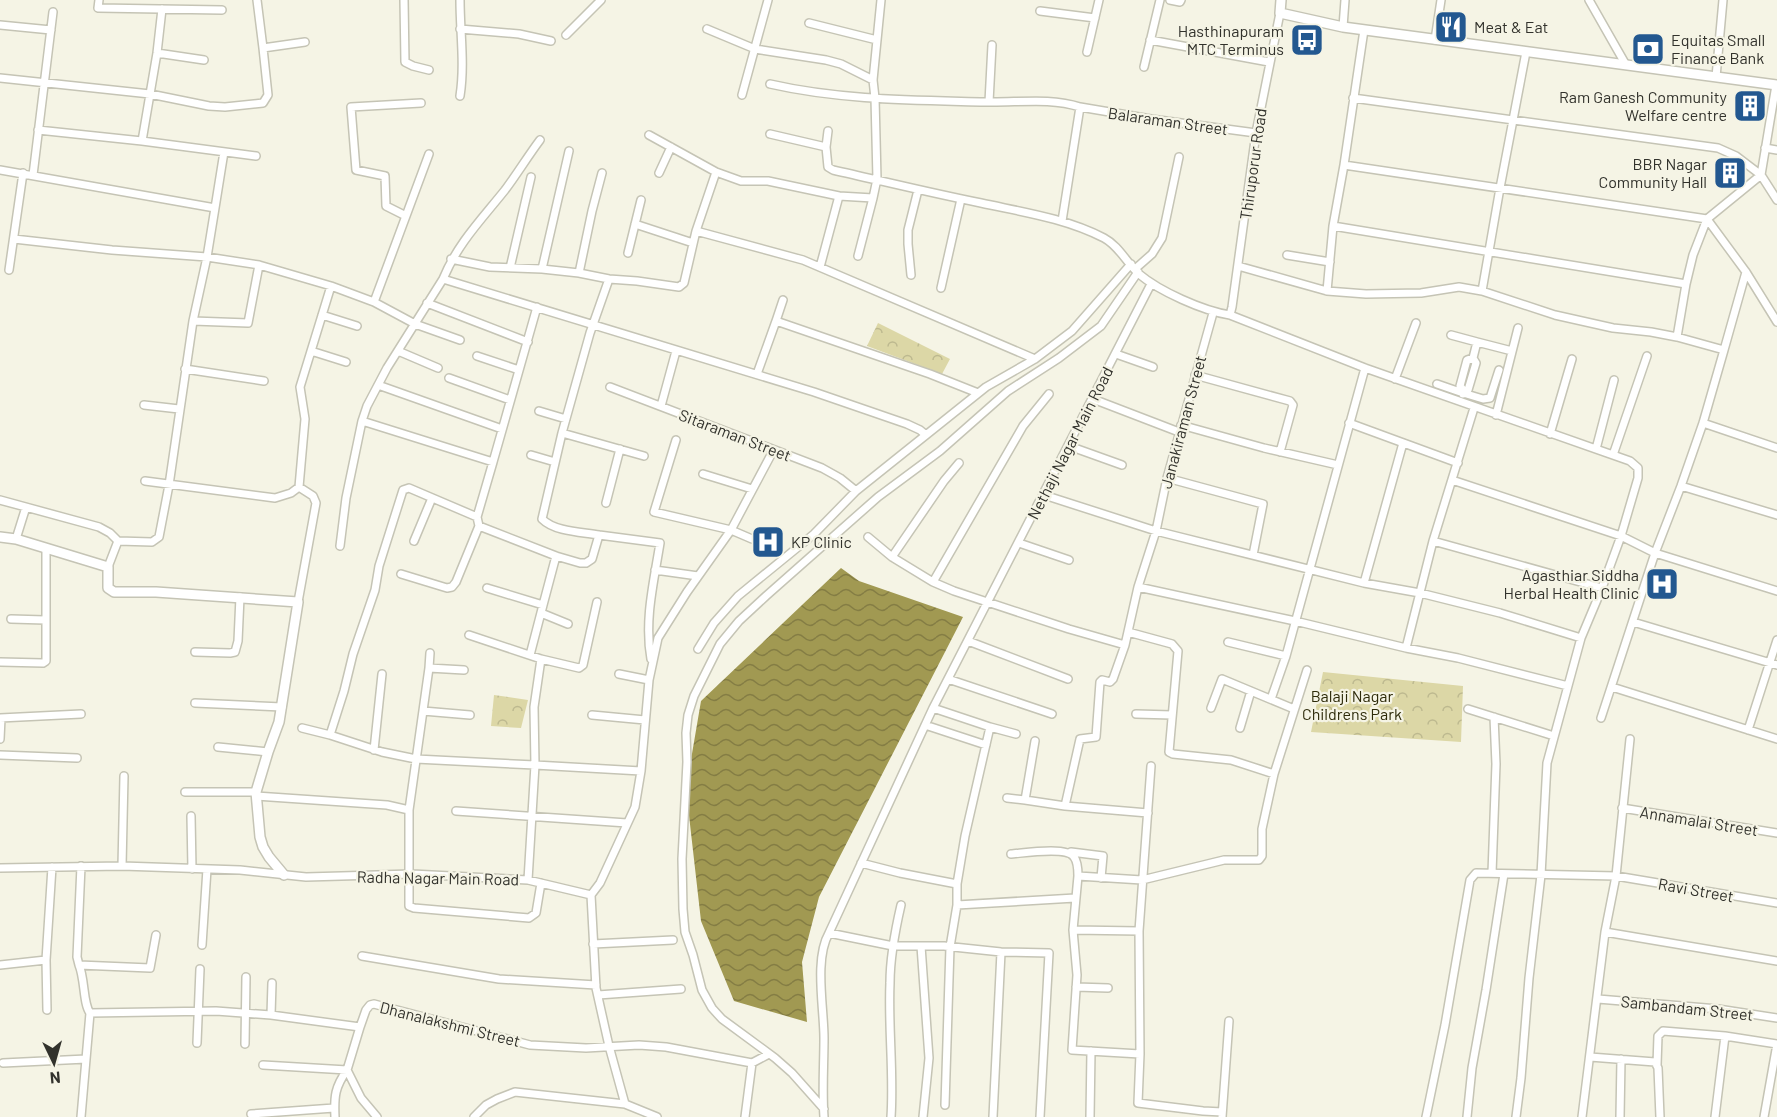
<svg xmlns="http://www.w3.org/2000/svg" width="1777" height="1117" font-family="Barlow,sans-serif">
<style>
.park{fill:url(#park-crowns)}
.water{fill:url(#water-waves)}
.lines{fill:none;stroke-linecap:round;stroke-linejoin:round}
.street-casing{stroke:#c5c4b5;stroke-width:10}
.secondary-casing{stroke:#c5c4b5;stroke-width:12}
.street{stroke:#fff;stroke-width:7}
.secondary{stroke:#fff;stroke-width:9}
.labels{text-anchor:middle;stroke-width:4.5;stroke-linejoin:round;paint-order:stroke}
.poi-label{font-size:16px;fill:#32322c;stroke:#f5f4e5;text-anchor:end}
.street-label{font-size:16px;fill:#32322c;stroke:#f5f4e5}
.park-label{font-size:16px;fill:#2e2b0a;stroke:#f5f4e5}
</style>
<defs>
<pattern id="park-crowns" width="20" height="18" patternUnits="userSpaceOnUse" patternTransform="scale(1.5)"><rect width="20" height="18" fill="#dcd7a6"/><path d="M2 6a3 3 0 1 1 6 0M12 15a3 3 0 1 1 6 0" fill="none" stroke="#bdb98f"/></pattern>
<pattern id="water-waves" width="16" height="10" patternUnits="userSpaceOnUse" patternTransform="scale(1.5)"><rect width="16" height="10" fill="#a19952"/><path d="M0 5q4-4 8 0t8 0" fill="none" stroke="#847d44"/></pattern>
</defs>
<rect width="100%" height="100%" fill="#f5f4e5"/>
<path class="park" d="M 878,323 L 950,359 L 942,374 L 867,346 Z
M 1323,672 L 1463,686 L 1461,742 L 1311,732 Z
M 494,695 L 528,700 L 521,728 L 491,726 Z"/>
<path class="water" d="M 841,568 L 859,581 L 963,617 L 819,897 L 802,962 L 807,1022 L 734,1001 L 701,921 L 686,789 L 701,701 Z"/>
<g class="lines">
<g class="street-casing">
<path id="street" d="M 99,0 L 98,8 L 222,10
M 404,0 L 405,62 L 413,66 L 429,70
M 1170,0 L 1180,2 L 1181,0
M 1589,0 L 1626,65
M 1040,11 L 1095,18
M 809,23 L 877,40
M 0,25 L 51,30
M 1343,27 L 1345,0
M 460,29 L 519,34 L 551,41
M 707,29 L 755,49 L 826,60 L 841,64 L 873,80
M 566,35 L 601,0
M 1150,40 L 1269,62
M 1435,40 L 1441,0
M 263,48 L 305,42
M 1087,52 L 1099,0
M 157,53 L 204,60
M 1144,67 L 1160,0
M 1716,77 L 1723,0
M 0,78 L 150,94 L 209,106 L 225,107 L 263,103 L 268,95 L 263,48 L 257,0
M 770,84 C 840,100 913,100 985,102 C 1017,103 1049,97 1080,107 L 1062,221
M 1776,85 L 1761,175 L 1707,219 L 1746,272 L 1777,322
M 742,95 L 768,0
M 460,96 C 465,64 460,32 460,0
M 1353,98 L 1718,148 L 1736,156 L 1761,175 L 1777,200
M 989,102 L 992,45
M 1080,107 L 1151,119 L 1256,133
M 38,130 L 142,141 L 256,156
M 770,134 L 826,147 L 828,167 L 833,170 C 882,181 931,193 981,203 C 1022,212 1065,218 1104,238 C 1119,246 1126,262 1139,274 C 1159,291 1203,311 1230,315 L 1365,368 L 1630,461 L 1638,468 L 1638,478 L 1621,536 L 1602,588 L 1581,638 L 1547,763 L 1541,875 L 1529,978 L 1521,1078 L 1516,1117
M 649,135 L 716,172 L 696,231 L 803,260 L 1035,359
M 142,141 L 157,53 L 162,9
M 826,147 L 828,131
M 1765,148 L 1777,150
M 1344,165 L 1707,219 L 1693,255 L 1686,284 L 1677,337
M 0,170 L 215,208 L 207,257 L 193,321 L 169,485 L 159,537 L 152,542 L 118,541 L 108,567
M 716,172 L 741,181 L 768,181 L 839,196
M 659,173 L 671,147
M 33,175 L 53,12
M 215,208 L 224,152
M 406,216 L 386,206 L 385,176 L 356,170 L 351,107 L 421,103
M 635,224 L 693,243
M 1333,226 L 1686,284
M 14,239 L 112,250 L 207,257 L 259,265 L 331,286 L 374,302 L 429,154
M 628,253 L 641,200
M 1287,255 L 1330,262
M 858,256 L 873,198
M 451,259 L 490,267 L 542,269 L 569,151
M 1238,266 L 1327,291 L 1366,294 L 1421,293 L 1459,287 L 1482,291 L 1555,315 L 1613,328 L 1651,332 L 1677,337 L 1724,350 L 1703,423 L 1681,486 L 1655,553 L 1601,718
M 820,267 L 839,196 L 873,198 L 877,179 L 875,98 L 873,80 L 881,0
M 510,268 L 531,177
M 542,269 L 579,273 L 592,211 L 602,173
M 1135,269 L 1152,254 L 1162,238 L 1179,157
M 9,270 L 23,173
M 579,273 L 609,279 L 637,281 L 679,287 L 684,283 L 696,231
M 911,275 L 908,244 L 908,230 L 918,190
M 443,279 C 458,243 481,220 505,190 C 517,174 528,156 540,140
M 941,288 L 961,199
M 1327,291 L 1333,226 L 1344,165 L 1364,30
M 1482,291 L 1500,188 L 1526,52
M 374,302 L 415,324 L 460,340
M 427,303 L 528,342
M 537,307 L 493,462 L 362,421 L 367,406 L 387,368 L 443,279 L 814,392 L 907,424 L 920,430 L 926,435
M 322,315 L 357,326
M 1230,315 L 1232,307 L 1256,133 L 1280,13
M 193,321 L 248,323 L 259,265
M 776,321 L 783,300
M 1451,335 L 1477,342
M 1724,350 L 1746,272
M 311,351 L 346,362
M 398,351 L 438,368
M 1116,354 L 1153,367
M 477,356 L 519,370
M 185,369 L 264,381
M 757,374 L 776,321 L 930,374 L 978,393
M 1195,375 L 1290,401 L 1293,405 L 1280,452
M 449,378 L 510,400
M 1395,379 L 1416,323
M 1437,384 L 1463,393 L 1464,391 L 1468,390 L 1476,363 L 1473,358 L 1477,342 L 1512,351
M 378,385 L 502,429
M 610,387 L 822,468 L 840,478 L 856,491
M 1464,391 L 1460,386 L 1467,360 L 1473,358
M 1049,394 L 1023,426 L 933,582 L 954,591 L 1069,629 L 1125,645
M 1463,394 L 1463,393 L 1483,399 L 1490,398 L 1499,370
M 1093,399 L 1179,432
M 144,405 L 179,409
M 661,406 L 676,351
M 539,411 L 566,419
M 1496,415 L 1518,328
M 1349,423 L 1458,463
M 1703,423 L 1777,448
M 1181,425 L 1264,448 L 1338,465
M 562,433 L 590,333 L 609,279
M 1550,434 L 1572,359
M 676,440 L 654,512 L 731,530 L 752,539
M 1069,446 L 1122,465
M 1596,449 L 1614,380
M 531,455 L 555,462
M 1613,455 L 1647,356
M 703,474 L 752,489
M 1167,478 L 1263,504 L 1253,555
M 1452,480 L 1621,536 L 1655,553 L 1777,591
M 145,481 L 275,498 L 291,493 L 299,487 L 305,419 L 300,387 L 331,286
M 1681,486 L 1777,515
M 1044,495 L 1156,531 L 1364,583 L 1420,593 L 1500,613 L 1581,638
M 0,500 L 99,527 L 110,533 L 118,541
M 606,503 L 620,449
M 477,517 L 479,526 L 556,556 L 580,563 L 586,563 L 592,559 L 599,535 L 660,543 C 654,581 644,620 651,659
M 599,535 C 582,532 555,532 542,519 L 562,433 L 644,456
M 868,537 L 892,557
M 16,539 L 26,507
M 414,541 L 432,498
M 1433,541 L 1602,588
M 1019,543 L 1069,560
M 340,546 L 346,498 L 362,421
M 655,570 L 698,576
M 401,574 L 447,588 L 452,587 L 456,582 L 479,526
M 933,582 L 892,557 L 944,481 L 959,463
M 1364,583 L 1403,443
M 1138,587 L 1295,621 L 1406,648 L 1458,658 L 1568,686
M 487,588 L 543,605 L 556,556
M 298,602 L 316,503 L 313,496 L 299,487
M 541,613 L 568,624
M 11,619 L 45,620
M 1633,622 L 1777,665
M 1128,632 L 1172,644 L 1178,651 L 1169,752 L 1173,754 L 1231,760 L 1274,774
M 469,635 L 541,659 L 534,707 L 535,765 L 416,759 L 382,752 L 330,735 L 344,691 L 353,654 L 375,590 L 379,566 L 403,490 L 409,488 L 477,517 L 493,462
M 968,641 L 1068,679
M 1228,642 L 1286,656
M 1406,648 L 1433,541 L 1474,408
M 698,649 L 714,623 L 738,596 L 814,534 L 856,491 L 986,387 L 1035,359 L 1072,331 L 1131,264
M 195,652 L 230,653 L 235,652 L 238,641 L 240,597
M 530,655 L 543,605
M 541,659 L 579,668 L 583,665 L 597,602
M 0,662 L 43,663 L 46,661 L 46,548
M 429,668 L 430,653
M 464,670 L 429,668 L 409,810 L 409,906 L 414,908 L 529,918 L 536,913 L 541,883
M 619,674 L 649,680
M 948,679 L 1052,714
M 1612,687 L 1777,739
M 1271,699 L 1286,656 L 1365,368
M 195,703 L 282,707
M 933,708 L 990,727 L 965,836 L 957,884 L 957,905 L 950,947 L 945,1105
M 1211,708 L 1222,679 L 1294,709
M 1468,709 L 1554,736
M 423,711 L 470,715
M 1136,714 L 1172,715
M 592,715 L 645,720
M 0,718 L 81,714
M 925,725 L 986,745
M 990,727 L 1016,734
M 302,728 L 330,735
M 1240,728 L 1251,691
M 1748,730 L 1777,640
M 0,739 L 1,718
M 218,747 L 268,752
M 374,750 L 382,674
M 0,755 L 77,758
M 1151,766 L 1139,931 L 1140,1054 L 1138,1103 L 1203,1111 L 1222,1112
M 185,792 L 256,792
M 256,796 L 387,805 L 409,810
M 1007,798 L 1025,800 L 1035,741
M 1025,800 L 1065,806
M 1622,808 L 1777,833
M 456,811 L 627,823
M 1148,813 L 1065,806 L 1080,739 L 1096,737 L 1100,682 L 1102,680 L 1110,682 L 1113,679 L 1125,645 L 1138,587 L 1156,531 L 1167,478 L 1213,313
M 191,816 L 192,869
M 1071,852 L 1103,856 L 1101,878
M 1011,854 C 1024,853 1067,846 1074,857 C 1078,862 1078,870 1078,876
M 861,863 L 900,873 L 957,884
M 81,866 L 77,957 L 79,965 L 150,968 L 156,935
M 122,866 L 124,776
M 0,868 L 122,866 L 240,870 L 306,877 L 412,874 L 528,880 L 591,895 L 596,988 L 609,1046 L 625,1104 L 657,1117
M 1492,873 L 1496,764 L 1494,717
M 528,880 L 535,765 L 641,771
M 591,895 L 600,883 L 635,807 L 641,771 L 649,680 L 658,638 L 687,592 L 731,530 L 773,451
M 957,905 L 1075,898
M 1073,930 L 1077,975 L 1072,1050 L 1140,1054
M 1139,931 L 1073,930 L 1078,876 L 1142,880 L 1224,860 L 1259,860 L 1262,856 L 1262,829 L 1274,774 L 1307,670
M 1605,932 L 1777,961
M 593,944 L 673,940
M 202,945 L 207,869
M 921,946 L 929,1058 L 923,1117
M 362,956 L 499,979 L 596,985
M 46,960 L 47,1010
M 0,965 L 46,960 L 52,867
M 79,965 C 85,979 83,1004 90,1013 L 81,1117
M 1076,987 L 1108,988
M 598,995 L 681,989
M 1598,999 L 1718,1009 L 1777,1018
M 90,1013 L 216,1011 L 271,1015 L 360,1027 L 366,1010 L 370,1005 L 374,1004 L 530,1045 L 586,1048 L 639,1045 L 666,1047 L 752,1063 L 745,1117
M 271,1015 L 272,983
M 197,1043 L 200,969
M 245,1044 L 246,977
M 1590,1057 L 1655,1062 L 1658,1068 L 1660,1117
M 3,1063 L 86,1059
M 752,1063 L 769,1054
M 263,1065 L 347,1070 L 360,1027
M 1657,1065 L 1658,1036 L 1663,1031 L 1725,1036 L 1777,1044
M 824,1109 L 792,1073 L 775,1058 L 722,1019 L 712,1008 L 702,990 L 693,955 L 685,932 L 683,909 L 682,859 L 687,762 L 686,733 L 688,715 L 694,696 L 720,644 L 739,621 L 766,596 L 878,497 L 940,451 L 1008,391 L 1059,358 L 1101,326 L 1138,272
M 251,1114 L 334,1108
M 335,1117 C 334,1096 335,1087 347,1070 L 361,1098 L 377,1117
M 474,1117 L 486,1105 L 497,1099 L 515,1092 L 625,1104
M 824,1117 C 822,1091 824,1064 824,1038 C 824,1008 814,959 829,933
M 891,1117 C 894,1073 888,1027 890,983 C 890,956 895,931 901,905
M 993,1117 L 1001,952
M 1040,1117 L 1049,953 L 1001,952 L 944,946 L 893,946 L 829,933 L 933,708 L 1151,284
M 1090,1117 L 1091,1051
M 1222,1117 L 1229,1021
M 1426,1117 L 1445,1025 L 1470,880 L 1476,873 L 1616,876 L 1777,903
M 1467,1117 L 1472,1068 L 1486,990 L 1504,874
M 1582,1117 L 1605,932 L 1616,876 L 1630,739
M 1620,1117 L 1621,1059
M 1715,1117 L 1725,1036
M 1764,1117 L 1777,1044"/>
</g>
<g class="secondary-casing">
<path id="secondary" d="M 1281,0 L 1280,13 L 1343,27 L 1777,85
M 0,537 L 16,539 L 108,567 L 108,588 L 114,592 L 156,592 L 298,602 L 279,722 L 268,752 L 256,792 L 260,837 L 263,847 L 269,857 L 284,875"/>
</g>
<use href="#street" class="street"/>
<use href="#secondary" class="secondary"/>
</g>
<defs>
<g id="restaurant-square" transform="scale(1.725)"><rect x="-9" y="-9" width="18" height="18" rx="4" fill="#235890" stroke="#f5f4e5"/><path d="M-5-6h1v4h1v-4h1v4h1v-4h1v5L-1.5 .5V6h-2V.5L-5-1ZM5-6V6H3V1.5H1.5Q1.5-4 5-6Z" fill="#fff"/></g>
<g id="bus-square" transform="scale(1.725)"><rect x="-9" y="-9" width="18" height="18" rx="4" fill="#235890" stroke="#f5f4e5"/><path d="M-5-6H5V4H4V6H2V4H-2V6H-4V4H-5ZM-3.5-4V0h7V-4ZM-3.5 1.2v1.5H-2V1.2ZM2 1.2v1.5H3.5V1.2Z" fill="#fff"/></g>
<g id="bank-square" transform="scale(1.725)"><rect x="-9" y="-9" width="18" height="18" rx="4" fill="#235890" stroke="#f5f4e5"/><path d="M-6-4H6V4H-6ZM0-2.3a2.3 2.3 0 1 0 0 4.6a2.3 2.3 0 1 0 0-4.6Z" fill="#fff"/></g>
<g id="building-square" transform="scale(1.725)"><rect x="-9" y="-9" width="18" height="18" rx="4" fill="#235890" stroke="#f5f4e5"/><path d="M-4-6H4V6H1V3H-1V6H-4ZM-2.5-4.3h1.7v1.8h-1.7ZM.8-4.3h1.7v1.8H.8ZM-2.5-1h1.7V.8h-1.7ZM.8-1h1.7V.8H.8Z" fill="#fff"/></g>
<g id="hospital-square" transform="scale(1.725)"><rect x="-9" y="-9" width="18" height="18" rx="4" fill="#235890" stroke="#f5f4e5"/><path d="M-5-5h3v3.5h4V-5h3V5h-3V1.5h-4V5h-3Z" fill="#fff"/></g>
</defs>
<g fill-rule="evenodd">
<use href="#restaurant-square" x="1451" y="27"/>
<use href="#bus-square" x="1307" y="40"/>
<use href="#bank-square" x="1648" y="49"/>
<use href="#building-square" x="1750" y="106"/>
<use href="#building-square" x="1730" y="173"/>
<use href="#hospital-square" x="768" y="542"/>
<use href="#hospital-square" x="1662" y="584"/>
</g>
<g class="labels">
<g class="poi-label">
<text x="1474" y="33" text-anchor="start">Meat &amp; Eat</text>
<text x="1284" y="37">Hasthinapuram<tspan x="1284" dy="18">MTC Terminus</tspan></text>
<text x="1671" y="46" text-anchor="start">Equitas Small<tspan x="1671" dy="18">Finance Bank</tspan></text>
<text x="1727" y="103">Ram Ganesh Community<tspan x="1727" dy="18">Welfare centre</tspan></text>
<text x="1707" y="170">BBR Nagar<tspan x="1707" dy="18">Community Hall</tspan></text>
<text x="791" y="548" text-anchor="start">KP Clinic</text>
<text x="1639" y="581">Agasthiar Siddha<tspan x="1639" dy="18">Herbal Health Clinic</tspan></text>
</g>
<g class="street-label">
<text transform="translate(1168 121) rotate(8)" y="6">Balaraman Street</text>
<text transform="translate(1253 164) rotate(-82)" y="6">Thiruporur Road</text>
<text transform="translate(1183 422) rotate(-75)" y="6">Janakiraman Street</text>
<text transform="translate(735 435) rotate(21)" y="6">Sitaraman Street</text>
<text transform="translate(1070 443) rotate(-63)" y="6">Nethaji Nagar Main Road</text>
<text transform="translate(1699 821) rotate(9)" y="6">Annamalai Street</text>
<text transform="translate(438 878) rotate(1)" y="6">Radha Nagar Main Road</text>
<text transform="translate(1696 890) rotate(10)" y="6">Ravi Street</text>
<text transform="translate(1687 1008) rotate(6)" y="6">Sambandam Street</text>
<text transform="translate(450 1024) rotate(14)" y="6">Dhanalakshmi Street</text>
</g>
<g class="park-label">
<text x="1352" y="702">Balaji Nagar<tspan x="1352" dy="18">Childrens Park</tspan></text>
</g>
</g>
<g transform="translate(54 1063) rotate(175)" stroke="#f5f4e5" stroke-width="4.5" paint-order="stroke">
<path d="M0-4.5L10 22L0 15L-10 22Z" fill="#32322c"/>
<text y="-9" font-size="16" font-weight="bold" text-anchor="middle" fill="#32322c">N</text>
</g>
</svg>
